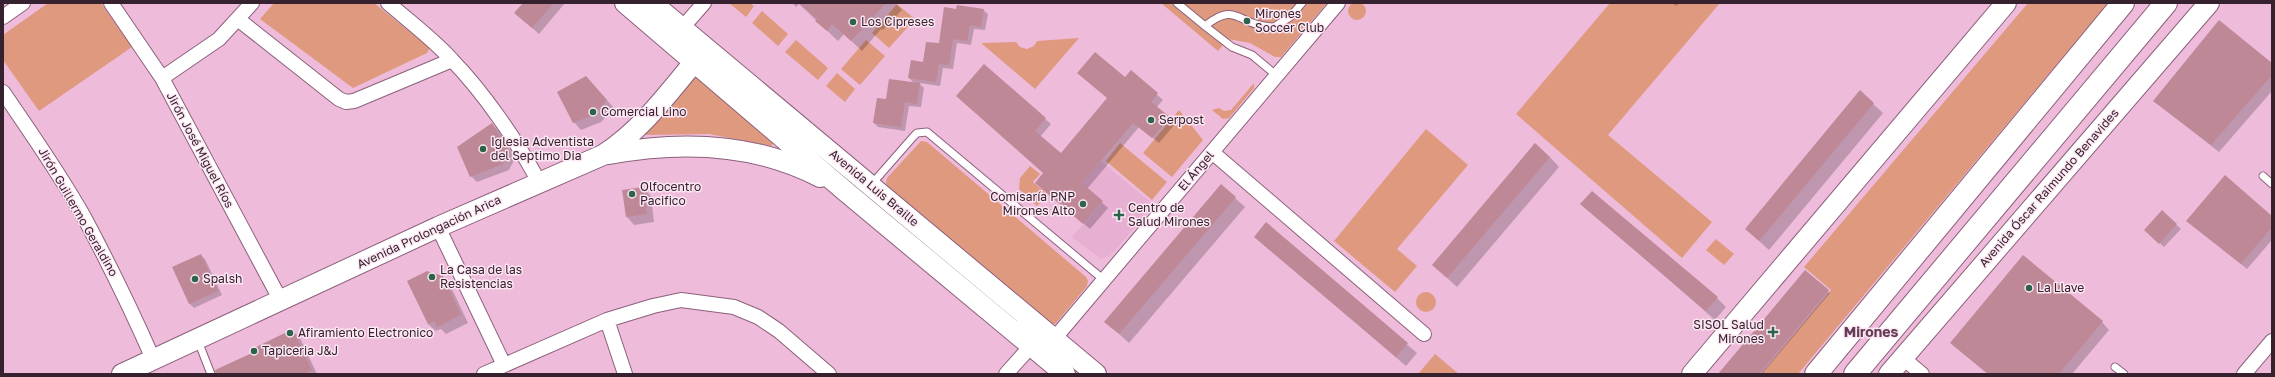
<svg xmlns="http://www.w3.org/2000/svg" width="2275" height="377" font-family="'Golos Text',sans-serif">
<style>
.built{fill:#e7afd2}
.green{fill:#df997f}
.shadow{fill:#0003}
.building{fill:#bf8897}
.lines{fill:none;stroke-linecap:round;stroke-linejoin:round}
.lane-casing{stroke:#8c607b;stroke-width:9}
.street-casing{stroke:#8c607b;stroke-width:16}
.secondary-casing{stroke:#8c607b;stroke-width:22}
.primary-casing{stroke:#8c607b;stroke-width:24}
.lane{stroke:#fff;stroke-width:7}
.street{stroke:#fff;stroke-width:14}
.secondary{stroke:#fff;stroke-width:20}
.primary{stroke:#fff;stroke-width:22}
.poi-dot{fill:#2c634a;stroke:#fce7f3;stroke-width:1.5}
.labels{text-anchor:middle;stroke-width:3;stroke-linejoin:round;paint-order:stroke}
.poi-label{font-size:12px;fill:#35222e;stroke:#fce7f3;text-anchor:start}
.street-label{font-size:12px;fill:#35222e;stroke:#fce7f3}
.quarter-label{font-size:14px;font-weight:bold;fill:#643b56;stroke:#fce7f3}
</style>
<rect width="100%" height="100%" fill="#eebcda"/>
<path class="built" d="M 1101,161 L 1154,205 L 1110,256 L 1101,259 L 1072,237 L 1103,202 L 1082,183 Z"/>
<path class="green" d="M1348 11a9 9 0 1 1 18 0a9 9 0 1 1-18 0Z
M 48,3 L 101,3 L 132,47 L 39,111 L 3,60 L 3,35 Z
M 274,3 L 374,3 L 430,48 L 427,53 L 353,88 L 260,19 Z
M 729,3 L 750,3 L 754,6 L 746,17 Z
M 1161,3 L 1327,3 L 1281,57 L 1275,57 L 1250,43 L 1228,39 L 1218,51 Z
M 1610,3 L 1720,3 L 1608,135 L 1712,222 L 1682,258 L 1516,114 Z
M 2028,3 L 2108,3 L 1798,374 L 1761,374 L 1831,290 L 1804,267 Z
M 897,4 L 915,19 L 889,48 L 872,33 Z
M 762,11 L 788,34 L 778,46 L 752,23 Z
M 1079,38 L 1035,89 L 981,43 L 1016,42 L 1020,47 L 1027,49 L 1034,46 L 1037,41 Z
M 796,40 L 828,68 L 818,80 L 785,52 Z
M 866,40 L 885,56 L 860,85 L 841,69 Z
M 837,73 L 855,89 L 845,102 L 826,86 Z
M 697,74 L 774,143 L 771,146 L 709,134 L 643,135 Z
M 1254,83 L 1254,88 L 1229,118 L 1223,119 L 1212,110 L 1219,108 L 1224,111 L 1231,110 Z
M 1179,110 L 1203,140 L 1172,177 L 1143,153 Z
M 1426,129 L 1468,165 L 1397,249 L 1417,266 L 1395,292 L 1334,241 Z
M 921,141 L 927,142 L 1086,277 L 1088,281 L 1087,286 L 1056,323 L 1053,325 L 889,188 L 886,184 L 887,178 Z
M 1120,143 L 1167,182 L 1152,200 L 1106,161 Z
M 1030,166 L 1040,174 L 1033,182 L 1047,194 L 1037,206 L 1019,189 L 1020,178 Z
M 1716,239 L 1734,254 L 1724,265 L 1706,250 Z
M1416 302a10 10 0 1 1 20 0a10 10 0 1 1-20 0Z
M 1435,354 L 1459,374 L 1418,374 Z"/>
<path class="shadow" d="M 525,3 L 565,3 L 539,34 L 522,19 Z
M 792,3 L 895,3 L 902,10 L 883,30 L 881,29 L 862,51 L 844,34 L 838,41 L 799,4 L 796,7 Z
M 1672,3 L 1679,3 L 1676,6 Z
M 957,10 L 983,10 L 988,14 L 985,30 L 974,29 L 971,45 L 957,43 L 953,69 L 943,68 L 940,86 L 919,83 L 924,88 L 921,107 L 909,106 L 905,131 L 878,127 L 874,123 L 887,100 L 914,83 L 909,78 L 940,45 Z
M 2272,65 L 2272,91 L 2219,152 L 2154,101 Z
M 984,66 L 1051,124 L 1040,137 L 1061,154 L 1131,72 L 1163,100 L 1156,108 L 1175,124 L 1159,143 L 1139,127 L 1087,189 L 1108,208 L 1090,229 L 1042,188 L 1044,173 L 957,96 Z
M 586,77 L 614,108 L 601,122 L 581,130 L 574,122 Z
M 1860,92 L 1883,113 L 1769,250 L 1746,229 Z
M 492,124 L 498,130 L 515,158 L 509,170 L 477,182 L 471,176 Z
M 1550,157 L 1559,167 L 1457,287 L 1433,265 Z
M 643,188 L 651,196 L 654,222 L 634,225 L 627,217 L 623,191 Z
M 1235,198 L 1245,207 L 1129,343 L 1106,322 Z
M 1582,204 L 1717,298 L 1726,307 L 1715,320 Z
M 2162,212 L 2181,229 L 2164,247 L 2146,230 Z
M 2272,217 L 2272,240 L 2247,269 L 2187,221 Z
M 1266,223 L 1417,353 L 1406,366 L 1255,237 Z
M 200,255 L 205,259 L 222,295 L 194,308 L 190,304 L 173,268 Z
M 1805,272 L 1830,293 L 1762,374 L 1719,374 Z
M 442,277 L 450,285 L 468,323 L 446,334 L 441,329 L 436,331 L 428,324 L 408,282 Z
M 2102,322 L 2109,330 L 2072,374 L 1988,374 L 1959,350 Z
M 292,330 L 300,338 L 317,374 L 223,374 Z"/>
<path class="building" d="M 523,3 L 554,3 L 532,28 L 514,13 Z
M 799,3 L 886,3 L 851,41 L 832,24 L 827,31 L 815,21 L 817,19 Z
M 957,5 L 984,9 L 981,27 L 970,25 L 967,41 L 953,39 L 949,65 L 939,64 L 936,82 L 908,78 L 911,60 L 923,62 L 926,42 L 939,43 L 944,7 L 956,9 Z
M 2219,20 L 2272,63 L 2272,75 L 2211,145 L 2153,101 Z
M 1095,52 L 1125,77 L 1131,70 L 1158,93 L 1151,102 L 1170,117 L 1152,138 L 1133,123 L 1082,183 L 1103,201 L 1083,224 L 1035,183 L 1043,173 L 956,96 L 984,64 L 1046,118 L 1035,131 L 1061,153 L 1107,98 L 1077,73 Z
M 586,76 L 607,100 L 593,115 L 573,123 L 557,92 Z
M 889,79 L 920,83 L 917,104 L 905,102 L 901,127 L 873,123 L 877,98 L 886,99 Z
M 1860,90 L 1874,103 L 1759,241 L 1745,229 Z
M 492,123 L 509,151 L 503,164 L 470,177 L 457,147 Z
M 1535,143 L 1550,157 L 1447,278 L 1432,265 Z
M 2225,175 L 2272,216 L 2272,227 L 2241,264 L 2186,221 Z
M 1221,184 L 1236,197 L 1119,334 L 1104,322 Z
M 643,187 L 647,214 L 626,217 L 622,190 Z
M 1592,191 L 1718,297 L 1706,311 L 1580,204 Z
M 2162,210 L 2177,224 L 2159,244 L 2144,230 Z
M 1266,222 L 1408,343 L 1396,357 L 1254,237 Z
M 201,254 L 218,291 L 189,304 L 172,267 Z
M 2023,255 L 2103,321 L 2059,374 L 1988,374 L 1950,343 Z
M 1805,270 L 1829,290 L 1759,374 L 1718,374 Z
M 427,271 L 443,276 L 461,315 L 437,327 L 434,321 L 428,324 L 407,281 Z
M 293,329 L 312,370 L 303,374 L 216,374 L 215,370 L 252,353 L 250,350 Z"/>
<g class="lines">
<g class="lane-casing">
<path id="lane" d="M 1177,3 L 1205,26 C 1237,0 1237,26 1274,27 L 1290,17 L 1302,3
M 1205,26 L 1232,47 L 1252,55 L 1276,75
M 2263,176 L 2272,184
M 871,185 L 913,137 L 917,133 L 927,132 L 1104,280
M 198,341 L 211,374
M 2115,367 L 2124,374"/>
</g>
<g class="street-casing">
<path id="street" d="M 111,3 L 162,78 L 281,301
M 388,3 C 409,21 433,39 452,60 C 484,93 517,141 539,182
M 3,17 L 23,3
M 239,20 L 339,99 L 346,102 L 354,101 L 452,60
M 677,34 L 704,3
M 162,78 L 219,39 L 252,3
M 3,92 C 31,133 60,174 84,217 C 109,264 132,311 153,359
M 1212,152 L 1424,334
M 438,227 L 504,365
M 607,320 L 625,374
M 1903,358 L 1922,374
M 484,374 L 607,320 L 653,306 L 681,300 L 734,307 L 758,317 L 779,331 L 829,374
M 1006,374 L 1031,346 L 1054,339 L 1338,3
M 2244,374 L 2272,341"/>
</g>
<g class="secondary-casing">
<path id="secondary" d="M 625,3 L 845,191 L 1065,374
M 652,3 L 1096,374
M 609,154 C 680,141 755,143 820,177
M 122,374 L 438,227 L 603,155 C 645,128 674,85 706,48
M 1692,374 L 2006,3
M 1889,374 L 2209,3"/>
</g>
<g class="primary-casing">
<path id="primary" d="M 1816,374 L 2123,3
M 1855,374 L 2166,3"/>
</g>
<use href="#lane" class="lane"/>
<use href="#street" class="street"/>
<use href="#secondary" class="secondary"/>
<use href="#primary" class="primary"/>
</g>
<g class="poi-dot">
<circle cx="1247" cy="21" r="4"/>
<circle cx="853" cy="22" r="4"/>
<circle cx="593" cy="112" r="4"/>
<circle cx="1151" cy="120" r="4"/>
<circle cx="483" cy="149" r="4"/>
<circle cx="632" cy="194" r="4"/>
<circle cx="1083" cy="204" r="4"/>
<path d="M1117 209h4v4h4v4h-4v4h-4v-4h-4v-4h4z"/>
<circle cx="432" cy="277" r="4"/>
<circle cx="195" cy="279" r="4"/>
<circle cx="2029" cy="288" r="4"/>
<path d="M1771 326h4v4h4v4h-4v4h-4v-4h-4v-4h4z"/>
<circle cx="290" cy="333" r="4"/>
<circle cx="254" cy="351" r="4"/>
</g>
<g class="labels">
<g class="poi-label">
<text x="1255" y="18">Mirones<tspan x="1255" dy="14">Soccer Club</tspan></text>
<text x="861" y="26">Los Cipreses</text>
<text x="601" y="116">Comercial Lino</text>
<text x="1159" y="124">Serpost</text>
<text x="491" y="146">Iglesia Adventista<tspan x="491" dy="14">del Septimo Dia</tspan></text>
<text x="640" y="191">Olfocentro<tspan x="640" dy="14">Pacifico</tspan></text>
<text x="1075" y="201" text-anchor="end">Comisaría PNP<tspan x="1075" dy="14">Mirones Alto</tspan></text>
<text x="1128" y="212">Centro de<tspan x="1128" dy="14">Salud Mirones</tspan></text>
<text x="440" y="274">La Casa de las<tspan x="440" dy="14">Resistencias</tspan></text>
<text x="203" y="283">Spalsh</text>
<text x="2037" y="292">La Llave</text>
<text x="1764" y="329" text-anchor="end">SISOL Salud<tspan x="1764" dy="14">Mirones</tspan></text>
<text x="298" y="337">Afiramiento Electronico</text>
<text x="262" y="355">Tapiceria J&amp;J</text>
</g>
<g class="street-label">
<text transform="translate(200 150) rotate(62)" y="4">Jirón José Miguel Ríos</text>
<text transform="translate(1196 171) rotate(-50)" y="4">El Ángel</text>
<text transform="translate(874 188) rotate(40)" y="4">Avenida Luis Braille</text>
<text transform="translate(2049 188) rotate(-49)" y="4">Avenida Óscar Raimundo Benavides</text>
<text transform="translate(78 212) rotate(60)" y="4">Jirón Guillermo Geraldino</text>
<text transform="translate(429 232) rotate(-25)" y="4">Avenida Prolongación Arica</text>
</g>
<g class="quarter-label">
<text x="1871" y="337">Mirones</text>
</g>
</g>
<rect width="2275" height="377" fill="none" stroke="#35222e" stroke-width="8"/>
</svg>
